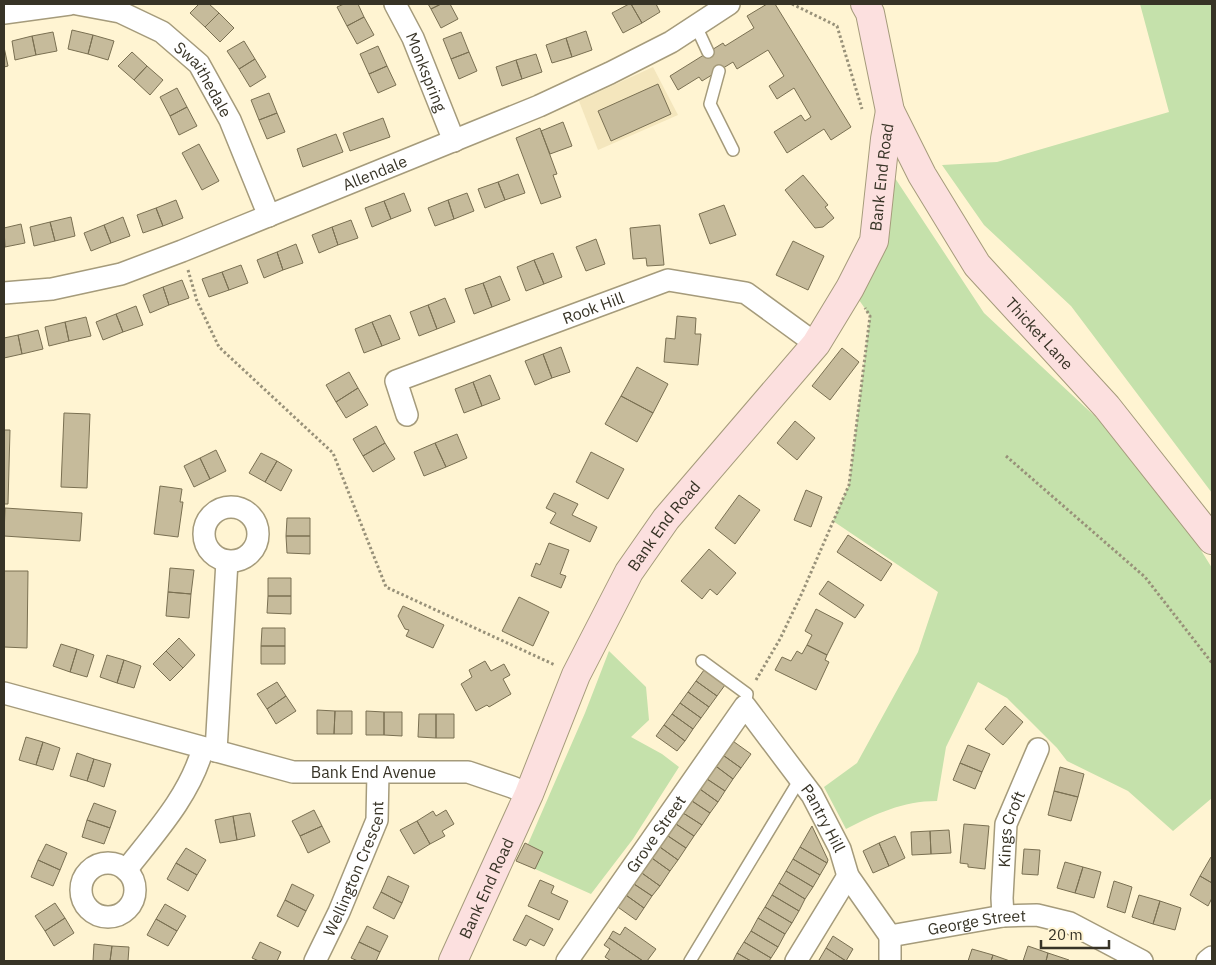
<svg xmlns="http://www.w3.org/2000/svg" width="1216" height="965" font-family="'IBM Plex Sans',sans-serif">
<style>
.built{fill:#f4e6bd}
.green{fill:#c5e1ab}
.building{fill:#c6bb9b;stroke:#7a7052}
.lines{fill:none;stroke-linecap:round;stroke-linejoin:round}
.lane-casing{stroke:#a59b7b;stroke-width:14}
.street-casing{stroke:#a59b7b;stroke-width:24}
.secondary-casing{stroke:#a59b7b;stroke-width:30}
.path{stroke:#989179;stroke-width:3;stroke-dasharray:2.5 2.5;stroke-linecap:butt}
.lane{stroke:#fff;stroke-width:11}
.street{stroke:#fff;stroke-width:21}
.secondary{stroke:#fce0df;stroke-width:28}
.labels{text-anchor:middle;stroke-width:5;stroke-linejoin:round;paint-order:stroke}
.street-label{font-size:16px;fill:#373326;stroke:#fff4d2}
</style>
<rect width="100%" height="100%" fill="#fff4d2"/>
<path class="built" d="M 653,67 L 678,115 L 598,150 L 579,101 Z"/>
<path class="green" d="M 1140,4 L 1212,4 L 1212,493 L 1071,306 L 984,225 L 942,165 L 997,162 L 1169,112 Z
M 889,169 L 984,313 L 1100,421 L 1189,531 L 1212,568 L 1212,798 L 1173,831 L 1128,791 L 1067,761 L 1057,748 L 1007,698 L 978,682 L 946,747 L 937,801 C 902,801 876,814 846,829 L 824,787 L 857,763 L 918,652 L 938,592 L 833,521 L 849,485 L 870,316 L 857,297 Z
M 609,651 L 646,687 L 649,720 L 631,737 L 662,754 L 679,767 L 633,839 L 591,894 L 535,869 L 543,852 L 528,844 L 585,713 Z"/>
<path class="building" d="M 199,4 L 209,4 L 219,13 L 205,27 L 190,13 Z
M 344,4 L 358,4 L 364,17 L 347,26 L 337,7 Z
M 428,4 L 441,4 L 431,9 Z
M 441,4 L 450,4 L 458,19 L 441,28 L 431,9 Z
M 629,4 L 631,4 L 642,23 L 623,33 L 612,13 Z
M 631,4 L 656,4 L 660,12 L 642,23 Z
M 767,4 L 775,4 L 851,127 L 831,140 L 824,129 L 787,153 L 774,132 L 801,115 L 805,121 L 811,117 L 794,88 L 777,99 L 769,86 L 784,76 L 768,50 L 737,69 L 733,62 L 702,81 L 699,77 L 678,90 L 670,76 L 723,43 L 725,46 L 754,28 L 747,16 Z
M 219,13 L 234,28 L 220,42 L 205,27 Z
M 364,17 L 374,35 L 357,44 L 347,26 Z
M 72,30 L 93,35 L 88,54 L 68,49 Z
M 586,31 L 592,50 L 572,57 L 566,38 Z
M 53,32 L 57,51 L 36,55 L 32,36 Z
M 461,32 L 469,52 L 451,59 L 443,39 Z
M 93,35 L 114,41 L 108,60 L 88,54 Z
M 32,36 L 36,55 L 15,60 L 12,41 Z
M 566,38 L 572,57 L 552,63 L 546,45 Z
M 244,41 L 255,59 L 239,69 L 227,51 Z
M 378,46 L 387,66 L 369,74 L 360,54 Z
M 4,47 L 8,66 L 4,67 Z
M 132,52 L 147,66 L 134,80 L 118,66 Z
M 469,52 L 477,71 L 459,79 L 451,59 Z
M 536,54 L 542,72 L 522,79 L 516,60 Z
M 255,59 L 266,77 L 250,87 L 239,69 Z
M 516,60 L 522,79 L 502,86 L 496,67 Z
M 147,66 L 163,80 L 150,95 L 134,80 Z
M 387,66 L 396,85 L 378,93 L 369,74 Z
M 658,84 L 671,114 L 611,141 L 598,111 Z
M 177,88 L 187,107 L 170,116 L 160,97 Z
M 269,93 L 277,113 L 259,120 L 251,100 Z
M 187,107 L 197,126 L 179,135 L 170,116 Z
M 277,113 L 285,132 L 267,139 L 259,120 Z
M 383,118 L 390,137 L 350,151 L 343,133 Z
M 563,122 L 572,146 L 550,154 L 541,131 Z
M 540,128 L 557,174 L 553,175 L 561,197 L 541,204 L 516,138 Z
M 336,134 L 343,152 L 303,167 L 297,149 Z
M 199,144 L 219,181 L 202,190 L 182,153 Z
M 518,174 L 525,193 L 505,200 L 498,182 Z
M 803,175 L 828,205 L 825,207 L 834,218 L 823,227 L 815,228 L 785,190 Z
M 498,182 L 505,200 L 485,208 L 478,189 Z
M 404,193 L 411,211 L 391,219 L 384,201 Z
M 467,193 L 474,211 L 454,219 L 448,200 Z
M 176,200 L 183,218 L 163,226 L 156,208 Z
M 448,200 L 454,219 L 435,226 L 428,208 Z
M 384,201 L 391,219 L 372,227 L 365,208 Z
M 724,205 L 736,235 L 710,244 L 699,214 Z
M 156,208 L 163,226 L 143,233 L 137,215 Z
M 71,217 L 75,236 L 55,241 L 50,222 Z
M 123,217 L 130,236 L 111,243 L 104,225 Z
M 351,220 L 358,238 L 338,245 L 332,227 Z
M 50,222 L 55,241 L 34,246 L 30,227 Z
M 21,224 L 25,243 L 5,247 L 4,228 Z
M 104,225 L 111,243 L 91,251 L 84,233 Z
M 660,225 L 664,265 L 647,266 L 646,258 L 633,259 L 630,228 Z
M 332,227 L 338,245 L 319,253 L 312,235 Z
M 596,239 L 605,264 L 586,271 L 576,247 Z
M 793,241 L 824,256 L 808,290 L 776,275 Z
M 296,244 L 303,263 L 283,270 L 277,252 Z
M 277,252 L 283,270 L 264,278 L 257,260 Z
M 553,253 L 562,277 L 544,284 L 534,260 Z
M 534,260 L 544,284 L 526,291 L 517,267 Z
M 241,265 L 248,283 L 229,290 L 222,272 Z
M 222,272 L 229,290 L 209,297 L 202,279 Z
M 500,276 L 510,300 L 492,307 L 483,283 Z
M 182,280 L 189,298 L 169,305 L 163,287 Z
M 483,283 L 492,307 L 474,314 L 465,289 Z
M 163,287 L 169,305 L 150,313 L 143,295 Z
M 445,298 L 455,322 L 437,329 L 428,305 Z
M 428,305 L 437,329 L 419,336 L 410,312 Z
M 136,306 L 143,325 L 123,332 L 116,314 Z
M 116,314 L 123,332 L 103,340 L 96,322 Z
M 390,315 L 400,339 L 382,346 L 372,322 Z
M 677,316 L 696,318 L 695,334 L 701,334 L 698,365 L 664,362 L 666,338 L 675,339 Z
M 86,317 L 91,336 L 69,341 L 65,322 Z
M 65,322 L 69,341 L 49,346 L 45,327 Z
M 372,322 L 382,346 L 364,353 L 355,329 Z
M 38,330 L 43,349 L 22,354 L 18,335 Z
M 18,335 L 22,354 L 4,358 L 4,338 Z
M 561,347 L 570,372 L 552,378 L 543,354 Z
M 842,348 L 859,362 L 830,400 L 812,386 Z
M 543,354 L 552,378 L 535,385 L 525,361 Z
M 637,367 L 668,384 L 653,413 L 621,396 Z
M 349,372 L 358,388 L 336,402 L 326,385 Z
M 490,375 L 500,399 L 482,406 L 473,382 Z
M 473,382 L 482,406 L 464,413 L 455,389 Z
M 358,388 L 368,405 L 346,418 L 336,402 Z
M 621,396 L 653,413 L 637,442 L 605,424 Z
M 64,413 L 90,414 L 87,488 L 61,487 Z
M 795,421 L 815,438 L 797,460 L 777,443 Z
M 376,426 L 385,443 L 363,456 L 353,439 Z
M 4,430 L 10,430 L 8,504 L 4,504 Z
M 457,434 L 467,458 L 446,467 L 435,443 Z
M 385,443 L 395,459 L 373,472 L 363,456 Z
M 435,443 L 446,467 L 424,476 L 414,452 Z
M 216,450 L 226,471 L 210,479 L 200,458 Z
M 591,452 L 624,469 L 608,499 L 576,482 Z
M 261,453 L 277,461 L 265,482 L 249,473 Z
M 200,458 L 210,479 L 194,487 L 184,466 Z
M 277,461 L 292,470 L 281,491 L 265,482 Z
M 160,486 L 182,489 L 180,502 L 183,502 L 178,537 L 154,534 Z
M 806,490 L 822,497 L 811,527 L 794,520 Z
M 554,493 L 578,504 L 572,515 L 597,527 L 590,542 L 550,523 L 556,513 L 546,508 Z
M 739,495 L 760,510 L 735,544 L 715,528 Z
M 5,508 L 82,513 L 80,541 L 4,536 Z
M 287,518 L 310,518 L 310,536 L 286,536 Z
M 848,535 L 892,564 L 881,581 L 837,552 Z
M 286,536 L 310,536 L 310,554 L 287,553 Z
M 549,543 L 569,550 L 560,574 L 566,576 L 561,588 L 531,576 L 536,563 L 540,565 Z
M 709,549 L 736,573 L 717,595 L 710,589 L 702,599 L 681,581 Z
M 170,568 L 194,570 L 191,594 L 168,592 Z
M 4,571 L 28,571 L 27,648 L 4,647 Z
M 268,578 L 291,578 L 291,596 L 268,596 Z
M 828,581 L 864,605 L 855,618 L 819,594 Z
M 168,592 L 191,594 L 189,618 L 166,616 Z
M 268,596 L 291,596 L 291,614 L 267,613 Z
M 519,597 L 549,612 L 533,646 L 502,631 Z
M 403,606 L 444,625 L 433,648 L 406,636 L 409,630 L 405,629 L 398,616 Z
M 816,609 L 843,623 L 827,655 L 807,645 L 812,635 L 805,631 Z
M 262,628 L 285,628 L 285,646 L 261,646 Z
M 179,638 L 195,655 L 183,668 L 166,651 Z
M 61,644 L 77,649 L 70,672 L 53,666 Z
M 807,645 L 827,655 L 825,660 L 829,662 L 816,690 L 775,670 L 782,657 L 791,661 L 797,651 L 802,654 Z
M 261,646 L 285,646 L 285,664 L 261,664 Z
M 77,649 L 94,655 L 87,677 L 70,672 Z
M 166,651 L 183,668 L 170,681 L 153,664 Z
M 107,655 L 124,660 L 117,683 L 100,677 Z
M 124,660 L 141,666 L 134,688 L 117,683 Z
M 485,661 L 491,671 L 504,664 L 510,675 L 503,679 L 511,694 L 489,707 L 487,705 L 476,711 L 461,684 L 472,677 L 469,670 Z
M 704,670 L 725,685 L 717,696 L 696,681 Z
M 696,681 L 717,696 L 709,707 L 688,692 Z
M 277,682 L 286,696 L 267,709 L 257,694 Z
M 688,692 L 709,707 L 701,718 L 680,703 Z
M 286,696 L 296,711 L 276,724 L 267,709 Z
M 680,703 L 701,718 L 693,729 L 672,714 Z
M 1005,706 L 1023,722 L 1003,745 L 985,729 Z
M 317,710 L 335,711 L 334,734 L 317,734 Z
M 335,711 L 352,711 L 352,734 L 334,734 Z
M 366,711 L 384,712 L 384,735 L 366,735 Z
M 384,712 L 402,712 L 402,736 L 384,735 Z
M 419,714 L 436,714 L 436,738 L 418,737 Z
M 436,714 L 454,714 L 454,738 L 436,738 Z
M 672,714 L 693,729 L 685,741 L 664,725 Z
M 664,725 L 685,741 L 677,751 L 656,736 Z
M 26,737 L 43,742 L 36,765 L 19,760 Z
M 730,739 L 751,754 L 741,768 L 720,753 Z
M 43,742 L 60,748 L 53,770 L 36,765 Z
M 968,745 L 990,754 L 982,772 L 960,763 Z
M 77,753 L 94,759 L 87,781 L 70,776 Z
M 720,753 L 741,768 L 733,779 L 713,764 Z
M 94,759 L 111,764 L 104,787 L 87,781 Z
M 960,763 L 982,772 L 975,789 L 953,780 Z
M 713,764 L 733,779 L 725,791 L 704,777 Z
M 1060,767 L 1084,774 L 1078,797 L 1054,791 Z
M 704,777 L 725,791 L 718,802 L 697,787 Z
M 697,787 L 718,802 L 710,813 L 689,799 Z
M 1054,791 L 1078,797 L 1071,821 L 1048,815 Z
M 689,799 L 710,813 L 702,825 L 680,811 Z
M 94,803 L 116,811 L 110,828 L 87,820 Z
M 314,810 L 322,826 L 300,836 L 292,821 Z
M 446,810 L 454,824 L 442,831 L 445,836 L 430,844 L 417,821 L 433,811 L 436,816 Z
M 680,811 L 702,825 L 694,836 L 673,822 Z
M 250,813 L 255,836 L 237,840 L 233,816 Z
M 233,816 L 237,840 L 220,843 L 215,820 Z
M 87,820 L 110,828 L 104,844 L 82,837 Z
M 417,821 L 430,844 L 414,854 L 400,830 Z
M 673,822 L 694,836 L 686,848 L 665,834 Z
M 964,824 L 989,826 L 985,869 L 968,867 L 968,864 L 960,863 Z
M 322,826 L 330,842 L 308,853 L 300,836 Z
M 812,826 L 828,860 L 827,863 L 800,847 Z
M 949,830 L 951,853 L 931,854 L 930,831 Z
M 930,831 L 931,854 L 912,855 L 911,832 Z
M 665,834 L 686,848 L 678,860 L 657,845 Z
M 895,836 L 905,858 L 889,866 L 879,843 Z
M 525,843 L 543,852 L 535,869 L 516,861 Z
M 879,843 L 889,866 L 873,873 L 863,851 Z
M 46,844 L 67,853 L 60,870 L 38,860 Z
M 657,845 L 678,860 L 670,871 L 649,856 Z
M 800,847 L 827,863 L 820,875 L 793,859 Z
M 186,848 L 206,860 L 197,875 L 176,863 Z
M 1024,849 L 1040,850 L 1038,875 L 1022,874 Z
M 649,856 L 670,871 L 660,886 L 639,871 Z
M 1211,857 L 1212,858 L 1212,883 L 1200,876 Z
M 793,859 L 820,875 L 813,887 L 786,871 Z
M 38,860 L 60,870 L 53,886 L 31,877 Z
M 1065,862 L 1083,867 L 1075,893 L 1057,888 Z
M 176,863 L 197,875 L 188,891 L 167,879 Z
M 1083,867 L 1101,872 L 1094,898 L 1075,893 Z
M 639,871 L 660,886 L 652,896 L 631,882 Z
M 786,871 L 813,887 L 805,899 L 779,883 Z
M 388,876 L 409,886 L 402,903 L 381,892 Z
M 1200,876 L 1212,883 L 1212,898 L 1208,906 L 1190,895 Z
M 540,880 L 554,886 L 551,893 L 568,901 L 559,920 L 528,906 Z
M 1114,881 L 1132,887 L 1125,913 L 1107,907 Z
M 631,882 L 652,896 L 644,908 L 623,893 Z
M 779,883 L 805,899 L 799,911 L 772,895 Z
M 292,884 L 314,895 L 306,911 L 285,900 Z
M 381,892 L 402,903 L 394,919 L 373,908 Z
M 623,893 L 644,908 L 636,920 L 615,905 Z
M 772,895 L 799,911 L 792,923 L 765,907 Z
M 1139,895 L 1160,901 L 1153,924 L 1132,917 Z
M 285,900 L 306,911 L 298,927 L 277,916 Z
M 1160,901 L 1181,908 L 1175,930 L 1153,924 Z
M 55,903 L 65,918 L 45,931 L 35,916 Z
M 165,904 L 186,916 L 177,931 L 156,919 Z
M 765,907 L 792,923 L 785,934 L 758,918 Z
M 526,915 L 553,929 L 544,946 L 530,939 L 526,946 L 513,940 Z
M 65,918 L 74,933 L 54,946 L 45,931 Z
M 758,918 L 785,934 L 778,947 L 751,931 Z
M 156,919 L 177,931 L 168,946 L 147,935 Z
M 367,926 L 388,936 L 380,952 L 359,942 Z
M 625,927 L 656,949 L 647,961 L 643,961 L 609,938 L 613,931 L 620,935 Z
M 751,931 L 778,947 L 771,958 L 744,942 Z
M 833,936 L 853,949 L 846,961 L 826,948 Z
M 609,938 L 643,961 L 611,961 L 605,957 L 610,949 L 604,945 Z
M 260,942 L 281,952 L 277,961 L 259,961 L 252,958 Z
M 359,942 L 380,952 L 376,961 L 358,961 L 351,958 Z
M 744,942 L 771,958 L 769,961 L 751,961 L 737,953 Z
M 94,944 L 112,946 L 110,961 L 93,961 Z
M 112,946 L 129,947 L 128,961 L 110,961 Z
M 1028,946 L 1048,953 L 1046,961 L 1023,961 Z
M 826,948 L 846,961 L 821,961 L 819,960 Z
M 972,949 L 993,955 L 991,961 L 968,961 Z
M 737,953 L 751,961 L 733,961 Z
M 1048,953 L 1069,960 L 1069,961 L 1046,961 Z
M 993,955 L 1010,961 L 991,961 Z"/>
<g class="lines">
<g class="lane-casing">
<path id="lane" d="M 696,26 L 708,52
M 719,71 L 710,104 L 733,150
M 702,661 L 747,694 L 745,706
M 690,961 L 800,779"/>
</g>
<g class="street-casing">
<g id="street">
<path id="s1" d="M 77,4 L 120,12 L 162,32 L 199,64 L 230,120 L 269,216"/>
<path id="s2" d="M 395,4 L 413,38 L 454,141"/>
<path d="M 4,13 L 70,4"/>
<path id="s3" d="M 4,293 L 52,289 L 121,274 L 182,251 L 539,106 L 610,73 L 671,42 L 729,4"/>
<path id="s4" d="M 407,415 L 396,381 L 668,280 L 746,293 L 816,344"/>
<circle cx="231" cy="534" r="27"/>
<path id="s5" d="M 4,693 L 293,772 L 468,772 L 512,787 L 529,794"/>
<path d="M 216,751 L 227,561"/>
<circle cx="108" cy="890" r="27"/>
<path d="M 126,870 C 156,832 190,795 203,748"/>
<path id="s6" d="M 1003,916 L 1002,898 L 1006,824 L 1038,749"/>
<path id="s7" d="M 890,936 L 1003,916 L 1037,915 L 1070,923 L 1142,961"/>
<path d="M 890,936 L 890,961"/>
<path id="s8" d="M 315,961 L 339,912 L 377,820 L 378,773"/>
<path id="s9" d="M 567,961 L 745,706 L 812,795 L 840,849 L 848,876 L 890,936"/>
<path d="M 796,961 L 848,876"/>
<path d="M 1207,961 L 1212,957"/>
</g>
</g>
<g class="secondary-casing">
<g id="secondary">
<path id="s10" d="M 865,4 L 870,13 L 890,111 L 922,175 L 977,265 L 1107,407 L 1212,540"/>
<path id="s11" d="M 453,961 L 529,794 L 576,675 L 629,572 L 666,519 L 816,344 L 850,288 L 874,241 L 885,139 L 890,111"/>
</g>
</g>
<path class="path" d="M 792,4 L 837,26 L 862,109
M 188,270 L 197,301 L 219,347 L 333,453 L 386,587 L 555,665
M 1006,456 L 1145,577 L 1212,663
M 756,680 L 780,639 L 802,593 L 849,485 L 870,316 L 865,308"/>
<use href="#lane" class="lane"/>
<use href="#street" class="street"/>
<use href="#secondary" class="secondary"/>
</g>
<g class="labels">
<g class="street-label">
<text dy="6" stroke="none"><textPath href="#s2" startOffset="75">Monkspring</textPath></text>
<text dy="6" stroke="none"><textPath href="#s1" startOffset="154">Swaithedale</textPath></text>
<text dy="6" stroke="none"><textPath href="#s3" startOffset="392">Allendale</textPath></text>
<text dy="6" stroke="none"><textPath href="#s11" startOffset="905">Bank End Road</textPath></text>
<text dy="6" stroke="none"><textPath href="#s4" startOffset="246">Rook Hill</textPath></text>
<text dy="6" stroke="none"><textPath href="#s10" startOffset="380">Thicket Lane</textPath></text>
<text dy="6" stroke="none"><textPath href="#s11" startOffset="485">Bank End Road</textPath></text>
<text dy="6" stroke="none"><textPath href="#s5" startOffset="380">Bank End Avenue</textPath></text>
<text dy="6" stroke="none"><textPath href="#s9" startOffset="448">Pantry Hill</textPath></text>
<text dy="6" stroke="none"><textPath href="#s6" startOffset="88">Kings Croft</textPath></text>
<text dy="6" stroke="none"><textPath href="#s9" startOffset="155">Grove Street</textPath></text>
<text dy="6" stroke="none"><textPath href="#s8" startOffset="101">Wellington Crescent</textPath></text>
<text dy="6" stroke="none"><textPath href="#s11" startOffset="80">Bank End Road</textPath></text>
<text dy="6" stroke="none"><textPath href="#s7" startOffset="88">George Street</textPath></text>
</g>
</g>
<rect width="1216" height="965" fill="none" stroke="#373326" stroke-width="10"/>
<path d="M1041 940v8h68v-8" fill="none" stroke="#373326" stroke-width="2.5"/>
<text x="1048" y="940" font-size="15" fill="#373326" stroke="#fff4d2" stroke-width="4" paint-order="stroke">20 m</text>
</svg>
